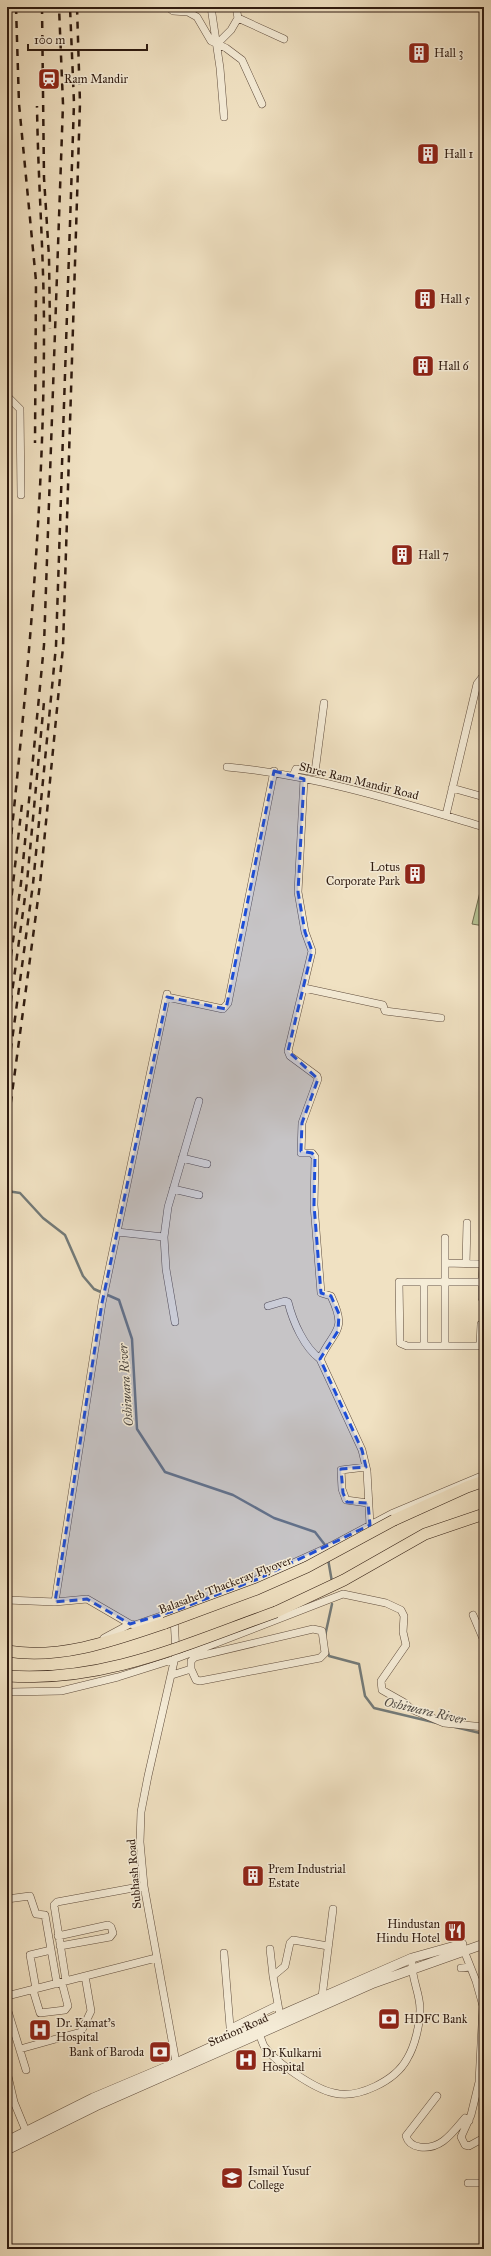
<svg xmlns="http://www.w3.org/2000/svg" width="491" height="2256" font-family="'IM FELL Great Primer',serif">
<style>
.green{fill:#b6c395;stroke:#726f52}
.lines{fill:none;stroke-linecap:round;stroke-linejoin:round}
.stream{stroke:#737a78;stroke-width:2.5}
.minor-casing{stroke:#5f4c3c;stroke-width:8}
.tertiary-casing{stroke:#5f4c3c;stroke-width:10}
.primary-casing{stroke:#2f1b10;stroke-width:12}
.minor{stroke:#f5ecd7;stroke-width:7}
.tertiary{stroke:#f5ecd7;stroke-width:9}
.primary{stroke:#f0e1c2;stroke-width:11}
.rail{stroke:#2f1b10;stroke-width:2.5;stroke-dasharray:7 7;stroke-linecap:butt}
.primary-bridge-casing{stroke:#2f1b10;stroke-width:12;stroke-linecap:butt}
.primary-bridge{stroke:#f0e1c2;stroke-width:11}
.marked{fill:#1d4ed8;fill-opacity:0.2;stroke:#1d4ed8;stroke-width:3;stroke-dasharray:8 5;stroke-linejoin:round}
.labels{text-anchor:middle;stroke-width:3;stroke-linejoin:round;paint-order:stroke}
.poi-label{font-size:12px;fill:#2f1b10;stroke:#f5ecd7;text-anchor:start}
.street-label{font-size:12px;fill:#2f1b10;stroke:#f5ecd7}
.water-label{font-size:13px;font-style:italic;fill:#514b44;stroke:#f5ecd7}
</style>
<rect width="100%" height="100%" fill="#f0e1c2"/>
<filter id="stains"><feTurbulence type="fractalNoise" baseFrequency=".005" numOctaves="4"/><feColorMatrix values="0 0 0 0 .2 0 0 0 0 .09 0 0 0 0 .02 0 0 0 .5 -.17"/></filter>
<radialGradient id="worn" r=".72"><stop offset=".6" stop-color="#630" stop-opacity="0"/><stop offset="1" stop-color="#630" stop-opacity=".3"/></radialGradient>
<path class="green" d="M 484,876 L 484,926 L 472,924 Z"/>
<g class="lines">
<path class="stream" d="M 7,1191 L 20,1193 L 43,1218 L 65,1235 L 83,1276 L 94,1289 L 119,1300 L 132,1339 L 137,1429 L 165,1472 L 233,1495 L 274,1518 L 315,1532 L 325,1545
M 328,1559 L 332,1582
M 325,1636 L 332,1604
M 328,1652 L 329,1656 L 359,1664 L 365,1696 L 374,1708 L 437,1723
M 455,1727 L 484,1734"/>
<g class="minor-casing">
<path id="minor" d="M 168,7 L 173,11 L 188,12 L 197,17 L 211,41 L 226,48 L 242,60 L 262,104
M 211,7 L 220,68 L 224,117
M 238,18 L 284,39
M 217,44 L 231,30 L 238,18 L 236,7
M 7,396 L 20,409 L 21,495
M 227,767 C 315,775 400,802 484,827
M 293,776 L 296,769 L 315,772 L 324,703
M 304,779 L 298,892 L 305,932 L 312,951 L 288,1051 L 290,1056 L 317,1076 L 318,1079 L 302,1123 L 301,1153 L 312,1153 L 315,1157 L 314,1205 L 321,1293 L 331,1296 C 348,1332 334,1329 320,1359 L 362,1450 L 367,1471 L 370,1525
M 452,788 L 484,797
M 446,815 L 477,684 L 484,675
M 304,988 L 383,1005 L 385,1011 L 441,1018
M 167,994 L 102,1303 L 55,1602 L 87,1599 L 130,1624 L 135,1625 L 213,1598 L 258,1579 L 331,1546 L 391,1514 L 484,1475
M 167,997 L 223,1009 L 228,1003 L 274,771
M 182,1158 L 207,1164
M 173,1189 L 199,1195
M 117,1232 L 164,1237 L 166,1269 L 175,1322
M 164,1237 L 168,1207 L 199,1101
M 445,1238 L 445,1346
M 445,1263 L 483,1264 L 482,1282
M 466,1264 L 467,1223
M 484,1298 L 482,1298 L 482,1282 L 424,1282 L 424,1346 L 484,1346
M 268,1306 L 285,1301 L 288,1302 C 293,1322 304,1347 320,1359
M 424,1346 L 407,1346 L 400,1343 L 399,1282 L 424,1282
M 480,1346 L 481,1324 L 484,1323
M 366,1467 L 341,1470 L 342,1489 L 346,1500 L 368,1503
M 7,1600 L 55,1602
M 473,1615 L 484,1641
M 174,1618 L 176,1653 L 148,1776 L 141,1812 L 140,1842 L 144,1886 L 177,2068
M 104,1638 L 130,1624
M 172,1675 L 191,1669 L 191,1661 L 195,1657 L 313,1629 L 322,1631 L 325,1653 L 320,1658 L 200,1681 L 196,1680 L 191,1669
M 11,1692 L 61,1691 L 118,1677 L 175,1659 L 343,1594 L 386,1603 L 401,1610 L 404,1616 L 403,1632 L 406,1645 L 381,1681 L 382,1690 L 405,1703 L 411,1709 L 444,1723 L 484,1727
M 7,1899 L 30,1896 L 36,1914 L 45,1915 L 57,1984
M 58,1936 L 108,1925 L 111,1927 L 113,1933 L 110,1937 L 60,1946
M 463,1948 L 476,1981 L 483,2006 L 479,2082 L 471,2115 L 461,2137 L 465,2145 L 469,2146 L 480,2140
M 270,1949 L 273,1976
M 224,1953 L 231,2039
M 461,1968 L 470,1967
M 66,1981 L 54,1905 L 57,1902 L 144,1886
M 36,1989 L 30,1955 L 51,1950
M 33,1990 L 40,2013 L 65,2010 L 68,2006 L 62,1983
M 7,1996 L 156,1958
M 322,1997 L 333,1909
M 7,2008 L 26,2070
M 280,2016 L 273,1976 L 285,1966 L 290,1943 L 293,1940 L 328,1946
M 254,2017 C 257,2024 261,2041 264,2046 C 275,2062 314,2089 334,2093 C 358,2099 395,2081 407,2059 C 415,2046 420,2024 420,2009 C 420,1992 410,1976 412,1958
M 231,2028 L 278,2005
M 20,2049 L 81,2032 L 91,2011 L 85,1976
M 7,2072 L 14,2102 L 28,2136
M 437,2096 L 406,2136 C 408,2143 413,2146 420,2147 C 441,2150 452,2133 465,2118 L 469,2121
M 468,2183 L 484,2183"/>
</g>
<g class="tertiary-casing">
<path id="tertiary" d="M 7,2141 L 93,2098 L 176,2063 L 288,2012 L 412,1958 L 462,1944
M 7,2150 L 96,2106 L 374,1983 L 484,1944"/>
</g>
<g class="primary-casing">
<path id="primary" d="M 394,1520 L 467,1487 L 484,1481
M 276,1612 L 344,1580 L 425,1534 L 484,1514
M 7,1651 C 60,1660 115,1640 165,1623"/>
</g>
<use href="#minor" class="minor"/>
<use href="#tertiary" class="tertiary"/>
<use href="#primary" class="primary"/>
<path class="rail" d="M 16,7 L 19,104 L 36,281 L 35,443
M 42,7 L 44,178 L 49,257 L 50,329
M 7,876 C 26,695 44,514 44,331 C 44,256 38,181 37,106
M 7,937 L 22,804
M 7,984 L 21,883 L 44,645 L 63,104 L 59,7
M 7,1030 L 27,882 L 44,702
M 7,1078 L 33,884 L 56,646 L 74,103 L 70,7
M 7,1131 L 40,884 L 63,647 L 80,103 L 77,7"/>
<g class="primary-bridge-casing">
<path id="primary-bridge" d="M 165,1623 L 257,1589 L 307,1567 L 394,1520
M 7,1676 C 104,1683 186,1644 276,1612"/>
</g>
<use href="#primary-bridge" class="primary-bridge"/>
</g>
<path class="marked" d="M 274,771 L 304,779 L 298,892 L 305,932 L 312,951 L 288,1051 L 318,1079 L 302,1123 L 301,1151 L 312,1153 L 315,1157 L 314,1205 L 321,1293 L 331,1296 L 339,1314 L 338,1331 L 320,1359 L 362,1450 L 366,1467 L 341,1469 L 343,1493 L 347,1502 L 368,1503 L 370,1525 L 258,1579 L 174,1611 L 130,1624 L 87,1599 L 55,1602 L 102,1303 L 167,997 L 226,1009 Z"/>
<defs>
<g id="building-square" transform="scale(1.15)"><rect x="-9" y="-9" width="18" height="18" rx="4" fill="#8f2418" stroke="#f5ecd7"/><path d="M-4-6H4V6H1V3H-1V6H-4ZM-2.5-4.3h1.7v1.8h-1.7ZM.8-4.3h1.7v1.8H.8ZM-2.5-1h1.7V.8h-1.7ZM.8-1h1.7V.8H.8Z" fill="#fff"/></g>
<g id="station-square" transform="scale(1.15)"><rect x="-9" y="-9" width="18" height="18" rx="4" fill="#8f2418" stroke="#f5ecd7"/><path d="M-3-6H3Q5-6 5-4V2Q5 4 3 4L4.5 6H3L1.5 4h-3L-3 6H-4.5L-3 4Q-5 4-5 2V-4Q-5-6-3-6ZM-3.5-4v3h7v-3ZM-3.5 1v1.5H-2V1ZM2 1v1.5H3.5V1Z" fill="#fff"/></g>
<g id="restaurant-square" transform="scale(1.15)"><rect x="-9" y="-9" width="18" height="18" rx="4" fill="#8f2418" stroke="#f5ecd7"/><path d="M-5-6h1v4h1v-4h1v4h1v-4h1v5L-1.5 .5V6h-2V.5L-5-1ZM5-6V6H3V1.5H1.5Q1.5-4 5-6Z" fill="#fff"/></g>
<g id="bank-square" transform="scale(1.15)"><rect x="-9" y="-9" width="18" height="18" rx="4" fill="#8f2418" stroke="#f5ecd7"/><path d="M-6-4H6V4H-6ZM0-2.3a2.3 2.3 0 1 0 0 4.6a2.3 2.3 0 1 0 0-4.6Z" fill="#fff"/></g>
<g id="hospital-square" transform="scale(1.15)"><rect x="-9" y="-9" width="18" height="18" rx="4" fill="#8f2418" stroke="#f5ecd7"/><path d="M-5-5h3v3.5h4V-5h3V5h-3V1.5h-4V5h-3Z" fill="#fff"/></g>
<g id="university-square" transform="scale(1.15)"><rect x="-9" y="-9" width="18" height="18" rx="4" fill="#8f2418" stroke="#f5ecd7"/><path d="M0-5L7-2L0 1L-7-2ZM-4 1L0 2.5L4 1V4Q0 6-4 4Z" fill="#fff"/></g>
</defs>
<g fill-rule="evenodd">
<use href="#building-square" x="419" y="53"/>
<use href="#station-square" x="49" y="79"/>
<use href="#building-square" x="428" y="154"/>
<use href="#building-square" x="425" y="299"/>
<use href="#building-square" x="423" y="366"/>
<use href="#building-square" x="402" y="555"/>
<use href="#building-square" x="415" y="874"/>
<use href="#building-square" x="253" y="1876"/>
<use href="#restaurant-square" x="455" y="1931"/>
<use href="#bank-square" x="389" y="2019"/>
<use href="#hospital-square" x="40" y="2030"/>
<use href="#bank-square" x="160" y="2052"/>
<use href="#hospital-square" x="246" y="2060"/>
<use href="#university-square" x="232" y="2178"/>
</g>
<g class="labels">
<g class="poi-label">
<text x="434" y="57">Hall 3</text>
<text x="64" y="83">Ram Mandir</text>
<text x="444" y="158">Hall 1</text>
<text x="440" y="303">Hall 5</text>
<text x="438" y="370">Hall 6</text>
<text x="418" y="559">Hall 7</text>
<text x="400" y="871" text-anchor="end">Lotus<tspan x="400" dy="14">Corporate Park</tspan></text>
<text x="268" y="1873">Prem Industrial<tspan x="268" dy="14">Estate</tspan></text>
<text x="440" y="1928" text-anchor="end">Hindustan<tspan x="440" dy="14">Hindu Hotel</tspan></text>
<text x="404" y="2023">HDFC Bank</text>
<text x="56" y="2027">Dr. Kamat's<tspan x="56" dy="14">Hospital</tspan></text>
<text x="144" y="2056" text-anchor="end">Bank of Baroda</text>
<text x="262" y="2057">Dr Kulkarni<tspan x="262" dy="14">Hospital</tspan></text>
<text x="248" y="2175">Ismail Yusuf<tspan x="248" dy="14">College</tspan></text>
</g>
<g class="street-label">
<text transform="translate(359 781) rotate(14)" y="4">Shree Ram Mandir Road</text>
<text transform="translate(225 1585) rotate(-21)" y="4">Balasaheb Thackeray Flyover</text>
<text transform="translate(134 1874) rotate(-95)" y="4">Subhash Road</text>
<text transform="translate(238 2030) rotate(-24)" y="4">Station Road</text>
</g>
<g class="water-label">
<text transform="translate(125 1385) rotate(-94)" y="5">Oshiwara River</text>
<text transform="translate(425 1710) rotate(13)" y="5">Oshiwara River</text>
</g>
</g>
<rect width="491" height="2256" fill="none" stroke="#f0e1c2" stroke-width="24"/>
<rect x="8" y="8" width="475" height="2240" fill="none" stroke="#2f1b10" stroke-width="2"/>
<rect x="12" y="12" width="467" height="2232" fill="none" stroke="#2f1b10"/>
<path d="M28 44v6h119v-6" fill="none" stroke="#2f1b10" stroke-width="2"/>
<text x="34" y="44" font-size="12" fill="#2f1b10" stroke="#f5ecd7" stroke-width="3" paint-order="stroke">100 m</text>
<rect width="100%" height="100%" filter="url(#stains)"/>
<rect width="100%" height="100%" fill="url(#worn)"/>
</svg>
